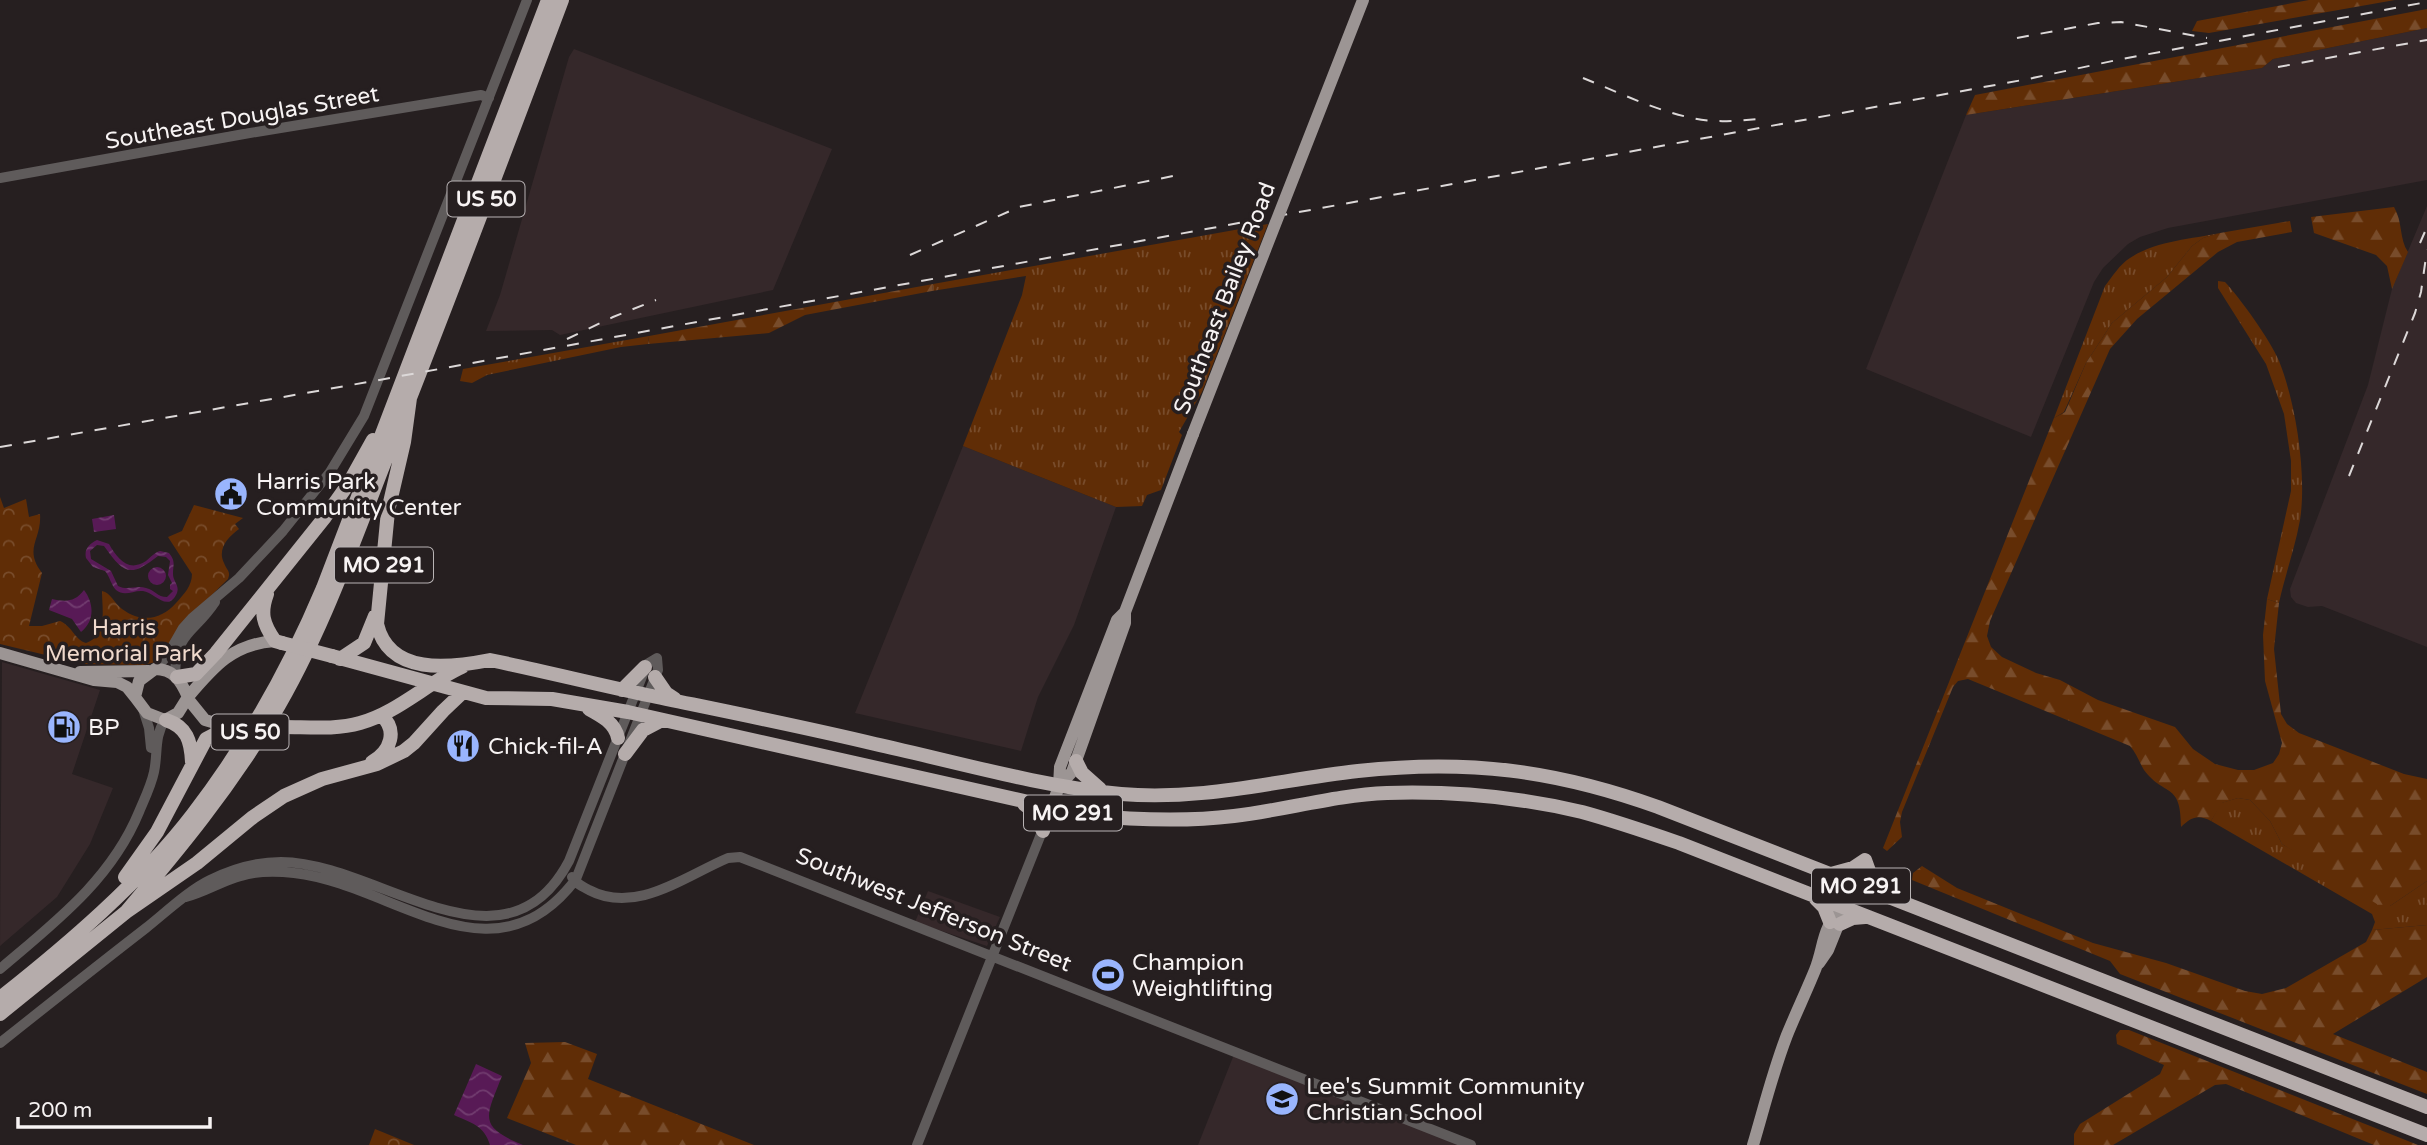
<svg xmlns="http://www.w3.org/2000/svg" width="2427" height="1145" font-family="'Varela Round',sans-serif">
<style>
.built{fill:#35282a}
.grass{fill:url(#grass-tufts)}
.forest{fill:url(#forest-firs)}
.park{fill:url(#park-crowns)}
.water{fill:url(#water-waves);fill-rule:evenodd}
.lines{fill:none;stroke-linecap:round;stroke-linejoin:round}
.minor{stroke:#5f5b5b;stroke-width:10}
.major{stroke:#9c9594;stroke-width:12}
.highway{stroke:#b5acab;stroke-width:14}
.rail{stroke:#dcd8d8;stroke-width:2;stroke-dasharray:12 12;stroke-linecap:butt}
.major-bridge{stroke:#9c9594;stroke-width:12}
.highway-bridge{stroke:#b5acab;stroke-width:14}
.labels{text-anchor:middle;stroke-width:7;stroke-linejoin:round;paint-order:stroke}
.shield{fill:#261f20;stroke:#b8b3b4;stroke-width:2}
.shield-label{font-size:21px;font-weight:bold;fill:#f7f3f3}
.street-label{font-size:23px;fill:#f7f3f3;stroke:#261f20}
.poi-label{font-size:23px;fill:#f7f3f3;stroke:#261f20;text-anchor:start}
.park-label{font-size:23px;fill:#efd9cc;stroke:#261f20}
</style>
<defs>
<pattern id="grass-tufts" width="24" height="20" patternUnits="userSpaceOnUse" patternTransform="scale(1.75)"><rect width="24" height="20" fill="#602d06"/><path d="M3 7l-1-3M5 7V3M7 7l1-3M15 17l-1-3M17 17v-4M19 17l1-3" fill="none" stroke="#784c2b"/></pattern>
<pattern id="forest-firs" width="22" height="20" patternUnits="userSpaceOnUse" patternTransform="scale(1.75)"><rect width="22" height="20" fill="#602d06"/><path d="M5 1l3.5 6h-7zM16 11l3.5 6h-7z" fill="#784c2b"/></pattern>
<pattern id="park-crowns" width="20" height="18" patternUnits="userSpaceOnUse" patternTransform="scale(1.75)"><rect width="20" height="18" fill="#602d06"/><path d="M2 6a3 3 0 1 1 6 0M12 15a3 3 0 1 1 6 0" fill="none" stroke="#784c2b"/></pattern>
<pattern id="water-waves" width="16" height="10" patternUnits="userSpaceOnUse" patternTransform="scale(1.75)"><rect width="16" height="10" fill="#581a56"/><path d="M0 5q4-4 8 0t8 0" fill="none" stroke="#713c6f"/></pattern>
</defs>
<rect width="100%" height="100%" fill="#261f20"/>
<path class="built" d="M 2427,28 L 2427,180 L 2168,228 L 2140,237 L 2128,244 L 2103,268 L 2094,282 L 2031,437 L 1866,369 L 1966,115 L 2262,68 L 2273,59 Z
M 574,49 L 832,149 L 773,290 L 560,335 L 552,330 L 486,331 L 500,295 L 569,57 Z
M 2427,206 L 2427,647 L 2322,606 L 2308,607 L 2296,603 L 2291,597 L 2290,589 L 2368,385 L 2392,289 Z
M 963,446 L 1116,507 L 1074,625 L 1038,697 L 1021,751 L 855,713 Z
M 2,662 L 100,690 L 72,774 L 113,788 L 90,844 L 57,897 L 0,946 Z
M 928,891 L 1000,917 L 987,946 L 915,922 Z
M 1235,1052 L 1462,1145 L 1198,1145 Z"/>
<path class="grass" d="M 1268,224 L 1202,392 L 1179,432 L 1182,435 L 1161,490 L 1147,495 L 1142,506 L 1116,507 L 963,446 L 1022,295 L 1026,276 L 932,291 L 933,284 Z
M 2220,233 L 2203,238 L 2192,246 L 2167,277 L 2112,323 L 2086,363 L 2064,412 L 2054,418 L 2105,286 C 2112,277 2120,264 2130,258 C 2155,241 2192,239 2220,233 Z
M 2218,281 L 2225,282 C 2240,298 2271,341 2279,361 C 2296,403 2307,475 2300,520 C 2295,548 2285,575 2279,603 L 2267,599 L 2291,491 L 2291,461 L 2284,414 L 2266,364 L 2218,288 Z
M 649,336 L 648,344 L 621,347 L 487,375 L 472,383 L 460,381 L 463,369 Z
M 2238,798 L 2250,800 L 2270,821 L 2282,844 L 2390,906 L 2427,881 L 2427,925 L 2372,930 L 2375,922 L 2372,914 L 2211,821 L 2221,803 Z"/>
<path class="forest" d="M 2309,0 L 2395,0 L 2209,33 L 2192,31 L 2197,21 Z
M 2427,9 L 2427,28 L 2273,59 L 2262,68 L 1966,115 L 1975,95 Z
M 2394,207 C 2403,222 2399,239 2408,252 L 2392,289 L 2387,266 L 2376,255 L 2314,233 L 2311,217 Z
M 2290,221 L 2292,232 L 2237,242 L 2218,252 L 2137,319 L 2110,349 L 1990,621 L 1987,636 L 1991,647 L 2002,657 L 2036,673 L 2060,680 L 2098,700 L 2175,727 L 2193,749 L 2215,764 L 2238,770 L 2254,770 L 2273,763 L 2279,754 L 2282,743 L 2265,681 L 2263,635 L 2267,599 L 2279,603 L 2274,649 L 2281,714 L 2287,724 L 2299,733 L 2404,774 L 2427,779 L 2427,881 L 2390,906 L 2380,906 L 2282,844 L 2270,821 L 2250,800 L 2238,798 L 2222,803 L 2211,821 C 2198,814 2191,817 2181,827 C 2181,781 2165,798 2144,770 C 2139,762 2137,754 2130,746 L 1968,679 L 1958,681 L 1953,687 L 1902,812 L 1900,822 L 1902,837 L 1887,851 L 1883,848 L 2054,418 L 2065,412 L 2086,363 L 2112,323 L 2167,277 L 2192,246 L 2203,238 L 2220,233 Z
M 933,284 L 932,291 L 805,315 L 769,333 L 648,344 L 649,336 Z
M 1922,866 L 1957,888 L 2093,943 L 2166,963 L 2245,991 L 2262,994 L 2286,988 L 2366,942 L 2372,930 L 2427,925 L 2427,977 L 2333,1034 L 2427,1072 L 2427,1094 L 2120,974 L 2110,961 L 1912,880 L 1913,873 Z
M 2120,1030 L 2129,1030 L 2418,1145 L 2374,1145 L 2226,1084 L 2215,1085 L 2113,1145 L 2074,1145 L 2074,1134 L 2080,1124 L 2160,1074 L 2164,1065 L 2117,1044 L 2116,1035 Z
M 565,1042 L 597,1054 L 588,1079 L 754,1145 L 576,1145 L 507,1118 L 531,1063 L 525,1043 Z"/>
<path class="park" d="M 0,497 L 4,508 L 26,499 L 29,517 L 40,514 C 42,540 23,548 42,573 L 29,626 L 42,626 L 60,621 C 72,626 75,640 86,643 C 108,635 102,609 102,591 C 111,593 114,603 122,609 C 141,623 161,620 176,603 C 184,594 192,586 192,574 L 168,537 L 182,531 L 194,505 L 243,518 L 235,524 L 239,529 C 228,537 217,549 224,563 C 227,571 231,571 228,579 L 180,626 L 168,647 L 155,662 L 144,665 L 83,664 L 0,644 Z
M 375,1129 L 414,1145 L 369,1145 Z"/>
<path class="water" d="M 114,515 L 116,529 L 94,532 L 92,519 Z
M 97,540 L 109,544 C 117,558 128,573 146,561 C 151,557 154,553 160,551 L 169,553 C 176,562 173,564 173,574 C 173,582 181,586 176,595 C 167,612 154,592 143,591 C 133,590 125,597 116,590 C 111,585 110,577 105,571 L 93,567 L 86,558 C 84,549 89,544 97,540 ZM 97,545 L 104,546 C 124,574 130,578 158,556 L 166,557 L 170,561 L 168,575 L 172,583 L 170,585 L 170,589 L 173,591 L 167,597 C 157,597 155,590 146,588 C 136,585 128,591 118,586 L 111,571 L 91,559 L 90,551 Z
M148 576a9 9 0 1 1 18 0a9 9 0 1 1-18 0Z
M 84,590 C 94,603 95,621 81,632 L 72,619 L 49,610 L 52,599 C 66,602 75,602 84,590 Z
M 476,1064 L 502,1076 C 486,1117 477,1126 523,1145 L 490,1145 C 484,1125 471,1123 454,1115 Z"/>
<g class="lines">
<path class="minor" d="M 0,178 L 244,134 L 481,95 L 489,98
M 155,669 L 167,656 L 183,628 L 192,618 L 239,578 L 283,531 L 330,472 L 364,416 L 527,0
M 175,675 C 176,631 194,634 215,602
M 143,709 L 149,728 L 151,748
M 572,877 C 576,884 582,886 589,890 C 636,915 685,876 728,858 L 740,857 L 1471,1145
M 0,969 C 54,923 111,880 139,812 C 144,800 151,786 154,772 C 158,754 154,736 165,720
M 0,1043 C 49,1004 97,966 146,928 C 165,913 189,890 210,880 C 232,869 256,862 281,862 C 377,862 504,984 569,861 L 647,664 L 657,658 L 658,670 L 576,879 C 493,989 394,884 294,873 C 276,871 257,871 241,876 C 222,881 205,892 186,897
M 917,1145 L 1051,809"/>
<path class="major" d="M 0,653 L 94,680 L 117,682 L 127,687 L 135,697
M 155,669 C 174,669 181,681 188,697 L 178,713 L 165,720 L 147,713 L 135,697 L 139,681 Z
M 80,672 L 149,671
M 188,697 C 214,666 233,644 275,641
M 188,699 L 205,720 L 229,727
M 1059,786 L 1072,772 L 1125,623 L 1125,612 L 1193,434
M 1051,809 L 1059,786 L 1060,767 L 1117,620 L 1125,612
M 1819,963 L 1828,950 L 1855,883
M 1753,1145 C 1764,1108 1773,1071 1787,1035 C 1796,1013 1806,992 1815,970 C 1825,945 1821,927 1844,907"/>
<path class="highway" d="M 410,398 L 404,442 L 388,511 L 377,624 C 389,676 450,668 490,660 C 543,671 595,684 647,695 C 724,711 800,726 875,744 C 957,762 1038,786 1121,794 C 1204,801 1277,780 1358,771 C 1467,759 1555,770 1658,807 L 2427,1107
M 267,594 C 260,613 263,624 275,641 L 282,643
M 332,656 L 486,698 L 552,699 L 628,712 L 1086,815 C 1135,820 1185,822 1234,816 C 1285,810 1336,795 1387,793 C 1452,791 1519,797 1582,812 C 1615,821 1647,832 1679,843 L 2427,1135
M 340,659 L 364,643 L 375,616
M 177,677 L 196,674 L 216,653 L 325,517 L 349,483 L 373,440
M 655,677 L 666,693 L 675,699
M 622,690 L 645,667
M 589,709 C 602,716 615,723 618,738
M 166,720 C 187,727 191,741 192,762
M 283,727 C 308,727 336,730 360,723 C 397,713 427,683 462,667
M 625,754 L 643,730 L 662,720
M 1076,761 L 1082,773 L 1100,789
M 372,762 C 391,751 398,730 381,715
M 1024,804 L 1034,812 L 1043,831
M 1831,874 L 1853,868 L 1865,860 L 1873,882 L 1882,893
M 125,877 L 157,832 L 206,739 L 229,727 L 240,725
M 1816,899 L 1824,907 L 1830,922
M 126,912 C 181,847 228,790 272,717 C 323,632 355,537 391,446 C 450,298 506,149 562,0
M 1840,924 L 1853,918 L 1865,917
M 0,998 C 67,945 141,882 193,814 C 246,745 289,669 323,588 L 548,0
M 0,1014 L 126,912 L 197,863 L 253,817 L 284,796 L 322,779 L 377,764 L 404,751 L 414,743 L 443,711 L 462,693"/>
<path class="rail" d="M 2017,38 L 2098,23 L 2121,22 L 2207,38
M 2278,67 L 2427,40
M 1583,78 C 1618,92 1654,110 1692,118 C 1713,123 1736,121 1758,119
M 2420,243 L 2427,227
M 910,255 L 1019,207 L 1173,176
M 567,339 L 613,317 L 656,300
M 0,447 L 368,382 L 2028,79 L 2117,60 L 2427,2
M 2349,476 L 2415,313 L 2421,292 L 2427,250"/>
<path class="major-bridge" d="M 1193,434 L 1363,0"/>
<path class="highway-bridge" d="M 282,643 L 332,656
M 240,725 L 283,727"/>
</g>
<defs>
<g id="civic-disc" transform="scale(1.75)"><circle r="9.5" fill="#99b5fd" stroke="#261f20"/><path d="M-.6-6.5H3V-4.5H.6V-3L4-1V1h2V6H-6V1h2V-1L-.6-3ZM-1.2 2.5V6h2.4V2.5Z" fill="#111"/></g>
<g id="fuel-disc" transform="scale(1.75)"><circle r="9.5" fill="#99b5fd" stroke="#261f20"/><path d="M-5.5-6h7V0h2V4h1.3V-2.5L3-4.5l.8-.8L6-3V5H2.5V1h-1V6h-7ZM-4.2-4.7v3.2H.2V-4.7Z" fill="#111"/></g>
<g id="restaurant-disc" transform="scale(1.75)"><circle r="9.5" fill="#99b5fd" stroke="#261f20"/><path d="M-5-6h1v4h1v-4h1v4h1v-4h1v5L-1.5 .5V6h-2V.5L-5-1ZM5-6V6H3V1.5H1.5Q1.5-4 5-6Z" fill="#111"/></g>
<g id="stadium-disc" transform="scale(1.75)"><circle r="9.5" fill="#99b5fd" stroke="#261f20"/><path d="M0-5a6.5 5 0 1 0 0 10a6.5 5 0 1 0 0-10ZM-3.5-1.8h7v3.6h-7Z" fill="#111"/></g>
<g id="school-disc" transform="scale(1.75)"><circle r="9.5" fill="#99b5fd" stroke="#261f20"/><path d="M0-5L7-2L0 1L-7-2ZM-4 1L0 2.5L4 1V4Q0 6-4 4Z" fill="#111"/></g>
</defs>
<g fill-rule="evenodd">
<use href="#civic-disc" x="231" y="494"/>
<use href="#fuel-disc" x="64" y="727"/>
<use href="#restaurant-disc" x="463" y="746"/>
<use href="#stadium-disc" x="1108" y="975"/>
<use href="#school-disc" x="1282" y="1099"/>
</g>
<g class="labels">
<g class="shield">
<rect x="447.5" y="181.5" width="77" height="35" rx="5"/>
<rect x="335" y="547.5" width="98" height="35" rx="5"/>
<rect x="211.5" y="714.5" width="77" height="35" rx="5"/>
<rect x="1024" y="795.5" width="98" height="35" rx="5"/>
<rect x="1812" y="868.5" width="98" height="35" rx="5"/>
</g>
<g class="shield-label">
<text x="486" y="206">US 50</text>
<text x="384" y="572">MO 291</text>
<text x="250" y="739">US 50</text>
<text x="1073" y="820">MO 291</text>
<text x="1861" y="893">MO 291</text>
</g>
<g class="street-label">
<text transform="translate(242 117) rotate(-10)" y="8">Southeast Douglas Street</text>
<text transform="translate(1224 298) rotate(-69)" y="8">Southeast Bailey Road</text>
<text transform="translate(934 909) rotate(22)" y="8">Southwest Jefferson Street</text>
</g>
<g class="poi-label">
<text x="256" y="489">Harris Park<tspan x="256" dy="26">Community Center</tspan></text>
<text x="88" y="735">BP</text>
<text x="488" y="754">Chick-fil-A</text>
<text x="1132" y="970">Champion<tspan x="1132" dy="26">Weightlifting</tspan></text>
<text x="1306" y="1094">Lee's Summit Community<tspan x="1306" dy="26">Christian School</tspan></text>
</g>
<g class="park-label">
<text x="124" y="635">Harris<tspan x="124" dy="26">Memorial Park</tspan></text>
</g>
</g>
<path d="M18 1117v10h192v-10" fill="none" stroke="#f7f3f3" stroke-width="3.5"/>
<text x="28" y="1117" font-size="21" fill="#f7f3f3" stroke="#261f20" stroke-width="5" paint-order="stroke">200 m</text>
</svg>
